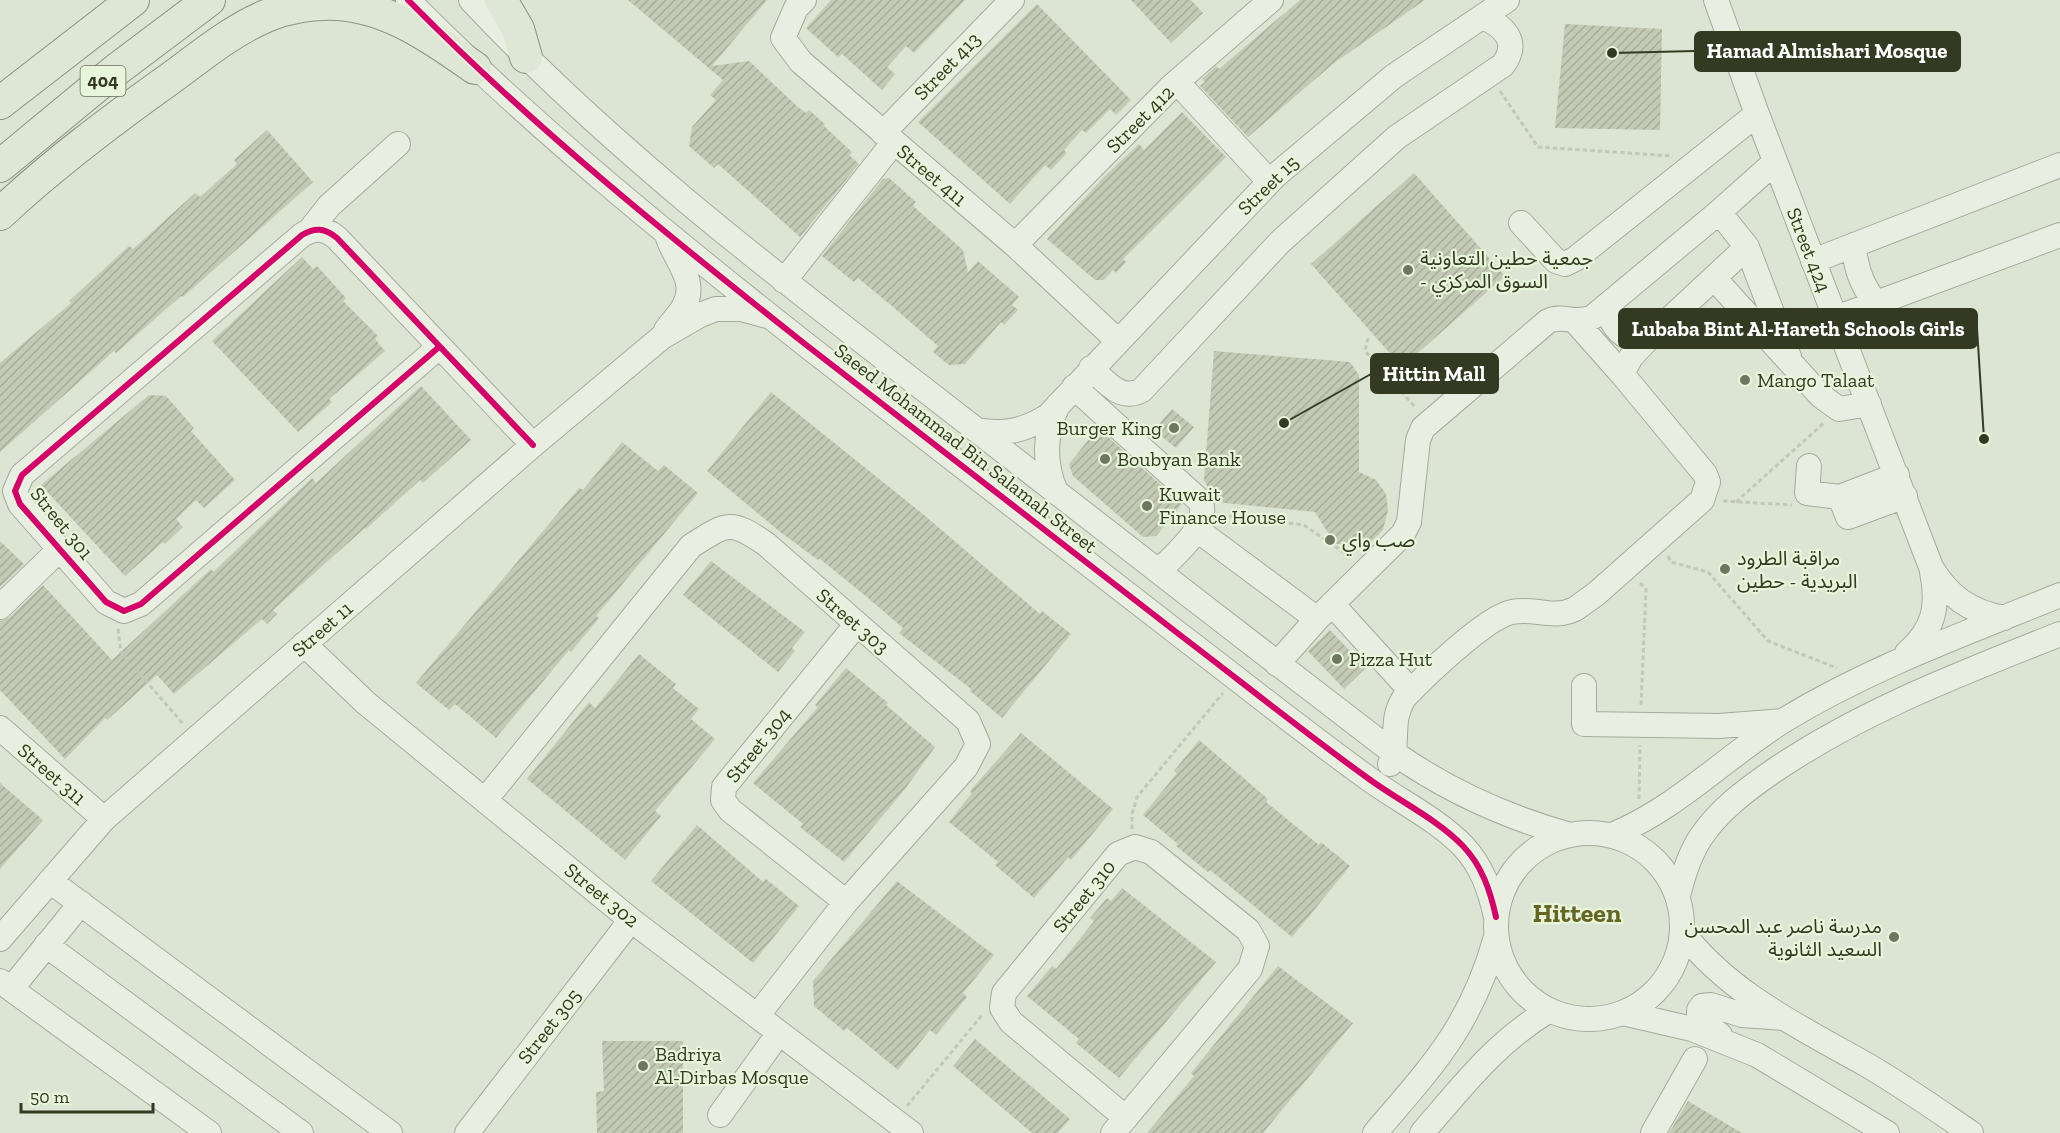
<svg xmlns="http://www.w3.org/2000/svg" width="2060" height="1133" font-family="'Zilla Slab','Noto Sans Arabic',serif">
<style>
.building{fill:url(#building-hatch)}
.lines{fill:none;stroke-linecap:round;stroke-linejoin:round}
.minor-casing{stroke:#a4ab9b;stroke-width:26}
.major-casing{stroke:#8b9082;stroke-width:34}
.path{stroke:#c2c7ba;stroke-width:3;stroke-dasharray:4.5 3;stroke-linecap:butt}
.minor{stroke:#e9eee3;stroke-width:24}
.major{stroke:#dee6d6;stroke-width:32}
.cycleway-casing{stroke:#e7f5da;stroke-width:10}
.cycleway{stroke:#d6006c;stroke-width:6}
.poi-dot{fill:#6f7660;stroke:#e7f5da;stroke-width:2}
.labels{text-anchor:middle;stroke-width:4.5;stroke-linejoin:round;paint-order:stroke}
.shield{fill:#e7f5da;stroke:#6a7259;stroke-width:1.5}
.shield-label{font-size:18px;font-weight:bold;fill:#343a22}
.street-label{font-size:20px;fill:#343a22;stroke:#e7f5da}
.poi-label{font-size:20px;fill:#343a22;stroke:#e7f5da;text-anchor:start}
.district-label{font-size:26px;font-weight:bold;fill:#656524;stroke:#e7f5da}
.leader{fill:none;stroke:#343a22;stroke-width:2}
.callout-dot{fill:#343a22;stroke:#e7f5da;stroke-width:2}
.callout{fill:#343a22;stroke:#343a22;stroke-width:2}
.callout-label{font-size:21px;text-anchor:middle;font-weight:bold;fill:#fff}
</style>
<defs>
<pattern id="building-hatch" width="6" height="6" patternUnits="userSpaceOnUse" patternTransform="scale(1.5)"><rect width="6" height="6" fill="#c2c9b4"/><path d="M-1 1l2-2M0 6l6-6M5 7l2-2" fill="none" stroke="#a7ad9a"/></pattern>
</defs>
<rect width="100%" height="100%" fill="#dce5d3"/>
<path class="building" d="M 628,0 L 767,0 L 712,66 L 749,61 L 798,107 L 806,113 L 809,110 L 825,124 L 824,126 L 852,152 L 849,155 L 859,164 L 800,237 L 718,164 L 714,168 L 689,146 L 692,127 L 716,100 L 710,95 L 723,80 Z
M 831,0 L 965,0 L 914,53 L 906,46 L 887,67 L 895,74 L 882,90 L 842,54 L 838,57 L 806,28 Z
M 1131,0 L 1191,0 L 1203,13 L 1171,43 Z
M 1300,0 L 1425,0 L 1334,63 L 1248,137 L 1200,86 L 1205,82 L 1202,79 L 1216,66 L 1219,69 Z
M 1037,4 L 1131,100 L 1116,115 L 1110,109 L 1086,133 L 1082,130 L 1064,150 L 1067,153 L 1051,170 L 1045,165 L 1010,204 L 918,122 Z
M 1565,24 L 1662,29 L 1660,130 L 1555,128 Z
M 1182,112 L 1226,157 L 1123,259 L 1126,262 L 1116,273 L 1113,270 L 1104,280 L 1095,280 L 1047,239 L 1104,177 L 1139,144 L 1144,150 Z
M 267,130 L 313,182 L 183,297 L 181,296 L 116,353 L 114,351 L 0,452 L 0,363 L 71,303 L 69,301 L 129,246 L 133,249 L 195,193 L 200,197 L 237,164 L 234,160 Z
M 1414,173 L 1505,276 L 1402,367 L 1311,264 Z
M 889,178 L 916,202 L 913,206 L 963,250 L 968,272 L 978,261 L 1019,297 L 1012,305 L 1018,310 L 1004,325 L 1001,322 L 965,364 L 949,365 L 933,352 L 938,346 L 893,307 L 858,278 L 854,282 L 822,256 L 883,179 Z
M 302,257 L 313,269 L 317,266 L 346,298 L 343,301 L 378,336 L 375,339 L 385,351 L 329,399 L 332,402 L 298,432 L 212,341 Z
M 1214,351 L 1350,362 L 1359,375 L 1359,472 L 1376,480 L 1386,494 L 1388,510 L 1383,530 L 1368,545 L 1335,544 L 1315,512 L 1216,502 L 1204,480 Z
M 421,386 L 471,440 L 423,483 L 420,480 L 366,529 L 365,528 L 273,610 L 277,614 L 267,624 L 262,619 L 174,694 L 157,675 L 107,720 L 105,718 L 65,759 L 0,690 L 0,621 L 10,617 L 43,585 L 112,660 L 211,569 L 213,572 L 312,478 L 316,483 Z
M 771,392 L 924,515 L 1040,614 L 1042,611 L 1071,634 L 1002,718 L 970,691 L 971,689 L 899,633 L 903,628 L 868,598 L 819,558 L 818,560 L 779,531 L 707,471 Z
M 149,395 L 166,396 L 194,428 L 191,431 L 235,480 L 204,508 L 196,500 L 176,519 L 183,527 L 165,544 L 163,542 L 125,576 L 41,485 Z
M 1172,409 L 1194,427 L 1176,448 L 1154,430 Z
M 1098,428 L 1182,504 L 1156,536 L 1143,537 L 1073,476 L 1069,464 Z
M 622,442 L 658,471 L 664,465 L 698,493 L 596,616 L 599,618 L 571,652 L 569,650 L 496,738 L 455,704 L 449,710 L 416,683 L 579,488 L 583,490 Z
M 0,541 L 24,564 L 0,587 Z
M 711,561 L 805,632 L 792,648 L 795,651 L 778,672 L 683,595 Z
M 1330,630 L 1366,668 L 1344,689 L 1308,651 Z
M 639,654 L 676,684 L 673,688 L 699,709 L 691,719 L 715,739 L 655,811 L 661,816 L 625,860 L 527,779 L 589,702 L 595,708 Z
M 846,668 L 888,703 L 886,705 L 935,747 L 905,789 L 844,862 L 800,827 L 803,824 L 753,783 L 818,707 L 815,705 Z
M 1021,733 L 1113,809 L 1071,860 L 1068,857 L 1034,898 L 995,865 L 998,862 L 949,822 L 972,793 L 970,791 Z
M 1199,740 L 1268,799 L 1266,802 L 1319,845 L 1321,842 L 1350,866 L 1292,937 L 1210,870 L 1208,872 L 1176,846 L 1178,844 L 1143,815 L 1177,773 L 1174,771 Z
M 0,783 L 43,820 L 0,869 Z
M 697,825 L 763,882 L 766,879 L 799,906 L 753,963 L 651,881 Z
M 897,881 L 994,955 L 963,993 L 967,997 L 936,1035 L 930,1030 L 898,1070 L 847,1028 L 844,1031 L 814,1006 L 813,981 Z
M 1122,888 L 1216,962 L 1119,1078 L 1076,1043 L 1079,1039 L 1027,996 L 1052,966 L 1056,969 L 1094,921 L 1090,918 L 1107,898 L 1111,901 Z
M 1278,966 L 1353,1023 L 1263,1133 L 1147,1133 L 1194,1076 L 1191,1073 Z
M 975,1039 L 1070,1119 L 1058,1133 L 1032,1133 L 953,1066 Z
M 602,1041 L 683,1041 L 683,1133 L 597,1133 L 596,1092 L 604,1091 Z
M 1688,1101 L 1742,1133 L 1669,1133 Z"/>
<g class="lines">
<g class="minor-casing">
<path id="minor" d="M 408,0 C 531,125 667,235 805,344 C 930,442 1055,539 1180,635 C 1243,683 1305,733 1369,779 C 1399,801 1437,819 1463,846 C 1482,866 1490,890 1496,917
M 471,0 C 608,146 767,268 925,390 C 1081,511 1237,633 1394,753 C 1448,791 1506,817 1570,835
M 804,0 L 796,8 L 783,38 L 801,62 L 1015,245 L 1117,340
M 1716,0 L 1757,114 L 1931,567 C 1948,596 1970,612 2004,618
M 1177,82 L 1269,181
M 883,133 L 1012,0
M 1719,212 L 1775,162
M 1521,223 L 1556,261 L 1565,264 L 1575,259 L 1757,114
M 310,230 L 329,206 L 398,144
M 1015,245 L 1172,86 L 1271,0
M 1854,245 C 1855,268 1862,287 1877,304
M 1813,261 L 2060,165
M 1714,278 L 1821,396 L 1839,409 L 1869,404
M 784,281 L 894,142
M 1606,306 C 1613,328 1621,339 1645,342
M 1836,318 L 2060,235
M 666,330 C 672,322 679,315 684,306 C 698,282 676,261 668,238
M 439,347 L 141,604 L 124,611 L 106,602 L 20,504 L 15,491 L 22,475 L 302,235 C 315,227 325,228 337,238 L 533,445
M 1091,368 C 1106,382 1121,402 1142,390 L 1280,242 L 1397,137 L 1503,65 C 1520,42 1505,27 1483,17
M 1622,374 L 1631,357 L 1645,342 L 1747,247
M 1074,387 L 1201,502 C 1209,528 1176,553 1160,570
M 976,430 C 1003,435 1024,431 1048,416 L 1275,176 L 1394,76 L 1507,0
M 1809,466 L 1807,493 L 1840,497 L 1848,517 L 1905,496
M 1056,492 C 1043,462 1044,434 1058,405
M 1840,497 L 1897,475
M 1196,529 L 1317,619
M 1332,604 L 1411,691
M 0,607 L 60,549
M 304,644 L 366,703 L 631,920 L 911,1133
M 1907,653 C 1934,630 1939,606 1932,572
M 1277,664 L 1317,619 L 1403,534 L 1409,522 L 1418,440 L 1423,428 L 1548,321 C 1563,314 1577,325 1593,317 L 1719,212 L 1747,247 L 1789,357
M 1584,686 L 1584,724 L 1719,726 L 1783,721
M 0,728 L 104,819
M 1390,764 C 1400,742 1389,722 1404,698 C 1424,677 1486,617 1512,612 C 1535,607 1552,620 1575,609 L 1596,594 L 1702,500 L 1708,482 L 1705,474 L 1622,374 L 1575,321
M 485,800 L 691,546 C 727,523 730,519 766,544 L 968,721 L 978,744 L 966,767 L 846,902 L 757,1016
M1496 926a93 93 0 1 1 186 0a93 93 0 1 1-186 0Z
M 1612,835 C 1678,808 1726,756 1786,719 C 1872,667 1967,633 2060,595
M 50,881 L 390,1133
M 1678,896 C 1683,875 1689,855 1701,837 C 1719,810 1746,790 1772,772 C 1861,711 1960,674 2060,634
M 846,902 L 730,810 L 723,800 L 724,787 L 856,625
M 1682,932 C 1731,995 1800,1027 1867,1065 C 1903,1086 1937,1110 1971,1133
M 0,939 L 104,819 L 533,445 L 662,337 L 700,315 L 716,309 L 741,309 L 767,316
M 46,945 L 301,1133
M 0,981 L 209,1133
M 11,989 L 81,903
M 1623,1013 L 1692,1029 L 1757,1055 L 1887,1133
M 1720,1035 L 1699,1018 L 1699,1010 L 1702,1006 L 1711,1005 L 1742,1015 L 1783,1018
M 720,1115 L 779,1033
M 467,1133 L 631,920
M 1113,1133 L 1250,969 L 1257,946 L 1248,930 L 1151,852 L 1135,847 L 1118,854 L 1004,993 L 1002,1008 L 1011,1022 L 1126,1118
M 1375,1133 C 1433,1065 1471,1026 1496,937
M 1422,1133 C 1461,1088 1496,1042 1548,1011
M 1653,1133 L 1695,1059"/>
</g>
<g class="major-casing">
<path id="major" d="M 501,0 L 518,29 L 526,57
M 0,103 L 133,0
M 0,166 L 116,70 L 209,0
M 0,214 C 53,164 112,120 171,78 C 201,56 231,31 266,16 C 288,7 313,3 337,4 C 389,7 434,39 475,68"/>
</g>
<path class="path" d="M 1500,91 L 1538,147 L 1673,156
M 1368,338 L 1365,351 L 1416,408
M 1723,501 L 1792,505
M 1736,502 L 1825,422
M 1222,515 L 1304,525 L 1352,558
M 1668,556 L 1671,562 L 1708,572 L 1768,641 L 1837,668
M 1640,583 L 1646,589 L 1641,706
M 118,629 L 121,652 L 184,725
M 1639,799 L 1640,745
M 1132,829 L 1132,814 L 1137,797 L 1223,693
M 907,1106 L 983,1014"/>
<use href="#minor" class="minor"/>
<use href="#major" class="major"/>
<g class="cycleway-casing">
<path id="cycleway" d="M 408,0 C 531,125 667,235 805,344 C 930,442 1055,539 1180,635 C 1243,683 1305,733 1369,779 C 1399,801 1437,819 1463,846 C 1482,866 1490,890 1496,917
M 439,347 L 141,604 L 124,611 L 106,602 L 20,504 L 15,491 L 22,475 L 302,235 C 315,227 325,228 337,238 L 533,445"/>
</g>
<use href="#cycleway" class="cycleway"/>
</g>
<g class="poi-dot">
<circle cx="1408" cy="270" r="6"/>
<circle cx="1745" cy="380" r="6"/>
<circle cx="1174" cy="428" r="6"/>
<circle cx="1105" cy="459" r="6"/>
<circle cx="1147" cy="506" r="6"/>
<circle cx="1330" cy="540" r="6"/>
<circle cx="1725" cy="569" r="6"/>
<circle cx="1337" cy="659" r="6"/>
<circle cx="1894" cy="937" r="6"/>
<circle cx="643" cy="1066" r="6"/>
</g>
<g class="labels">
<rect class="shield" x="80.5" y="66" width="45" height="30" rx="4.5"/>
<g class="shield-label">
<text x="103" y="87">404</text>
</g>
<g class="street-label">
<text transform="translate(947 66) rotate(-46)" y="7">Street 413</text>
<text transform="translate(1140 119) rotate(-45)" y="7">Street 412</text>
<text transform="translate(932 175) rotate(40)" y="7">Street 411</text>
<text transform="translate(1268 185) rotate(-44)" y="7">Street 15</text>
<text transform="translate(1809 250) rotate(69)" y="7">Street 424</text>
<text transform="translate(966 448) rotate(38)" y="7">Saeed Mohammad Bin Salamah Street</text>
<text transform="translate(62 523) rotate(51)" y="7">Street 301</text>
<text transform="translate(853 621) rotate(41)" y="7">Street 303</text>
<text transform="translate(322 629) rotate(-41)" y="7">Street 11</text>
<text transform="translate(758 745) rotate(-51)" y="7">Street 304</text>
<text transform="translate(52 774) rotate(41)" y="7">Street 311</text>
<text transform="translate(602 895) rotate(39)" y="7">Street 302</text>
<text transform="translate(1084 896) rotate(-51)" y="7">Street 310</text>
<text transform="translate(549 1026) rotate(-52)" y="7">Street 305</text>
</g>
<g class="poi-label">
<text x="1420" y="265">جمعية حطين التعاونية<tspan x="1420" dy="23">- السوق المركزي</tspan></text>
<text x="1757" y="387">Mango Talaat</text>
<text x="1162" y="435" text-anchor="end">Burger King</text>
<text x="1117" y="466">Boubyan Bank</text>
<text x="1159" y="501">Kuwait<tspan x="1159" dy="23">Finance House</tspan></text>
<text x="1342" y="547">صب واي</text>
<text x="1737" y="565">مراقبة الطرود<tspan x="1737" dy="23">البريدية - حطين</tspan></text>
<text x="1349" y="666">Pizza Hut</text>
<text x="1882" y="933" text-anchor="end">مدرسة ناصر عبد المحسن<tspan x="1882" dy="23">السعيد الثانوية</tspan></text>
<text x="655" y="1061">Badriya<tspan x="655" dy="23">Al-Dirbas Mosque</tspan></text>
</g>
<g class="district-label">
<text x="1577" y="922">Hitteen</text>
</g>
</g>
<path class="leader" d="M1612 53L1695 51M1984 439L1977 328M1284 423L1371 374"/>
<g class="callout-dot">
<circle cx="1612" cy="53" r="6"/>
<circle cx="1984" cy="439" r="6"/>
<circle cx="1284" cy="423" r="6"/>
</g>
<g class="callout">
<rect x="1695" y="32" width="265" height="39" rx="6"/>
<rect x="1619" y="309" width="358" height="39" rx="6"/>
<rect x="1371" y="354" width="127" height="39" rx="6"/>
</g>
<g class="callout-label">
<text x="1827" y="58">Hamad Almishari Mosque</text>
<text x="1798" y="336">Lubaba Bint Al-Hareth Schools Girls</text>
<text x="1434" y="381">Hittin Mall</text>
</g>
<path d="M21 1103v9h132v-9" fill="none" stroke="#343a22" stroke-width="3"/>
<text x="30" y="1103" font-size="18" fill="#343a22" stroke="#e7f5da" stroke-width="4.5" paint-order="stroke">50 m</text>
</svg>
